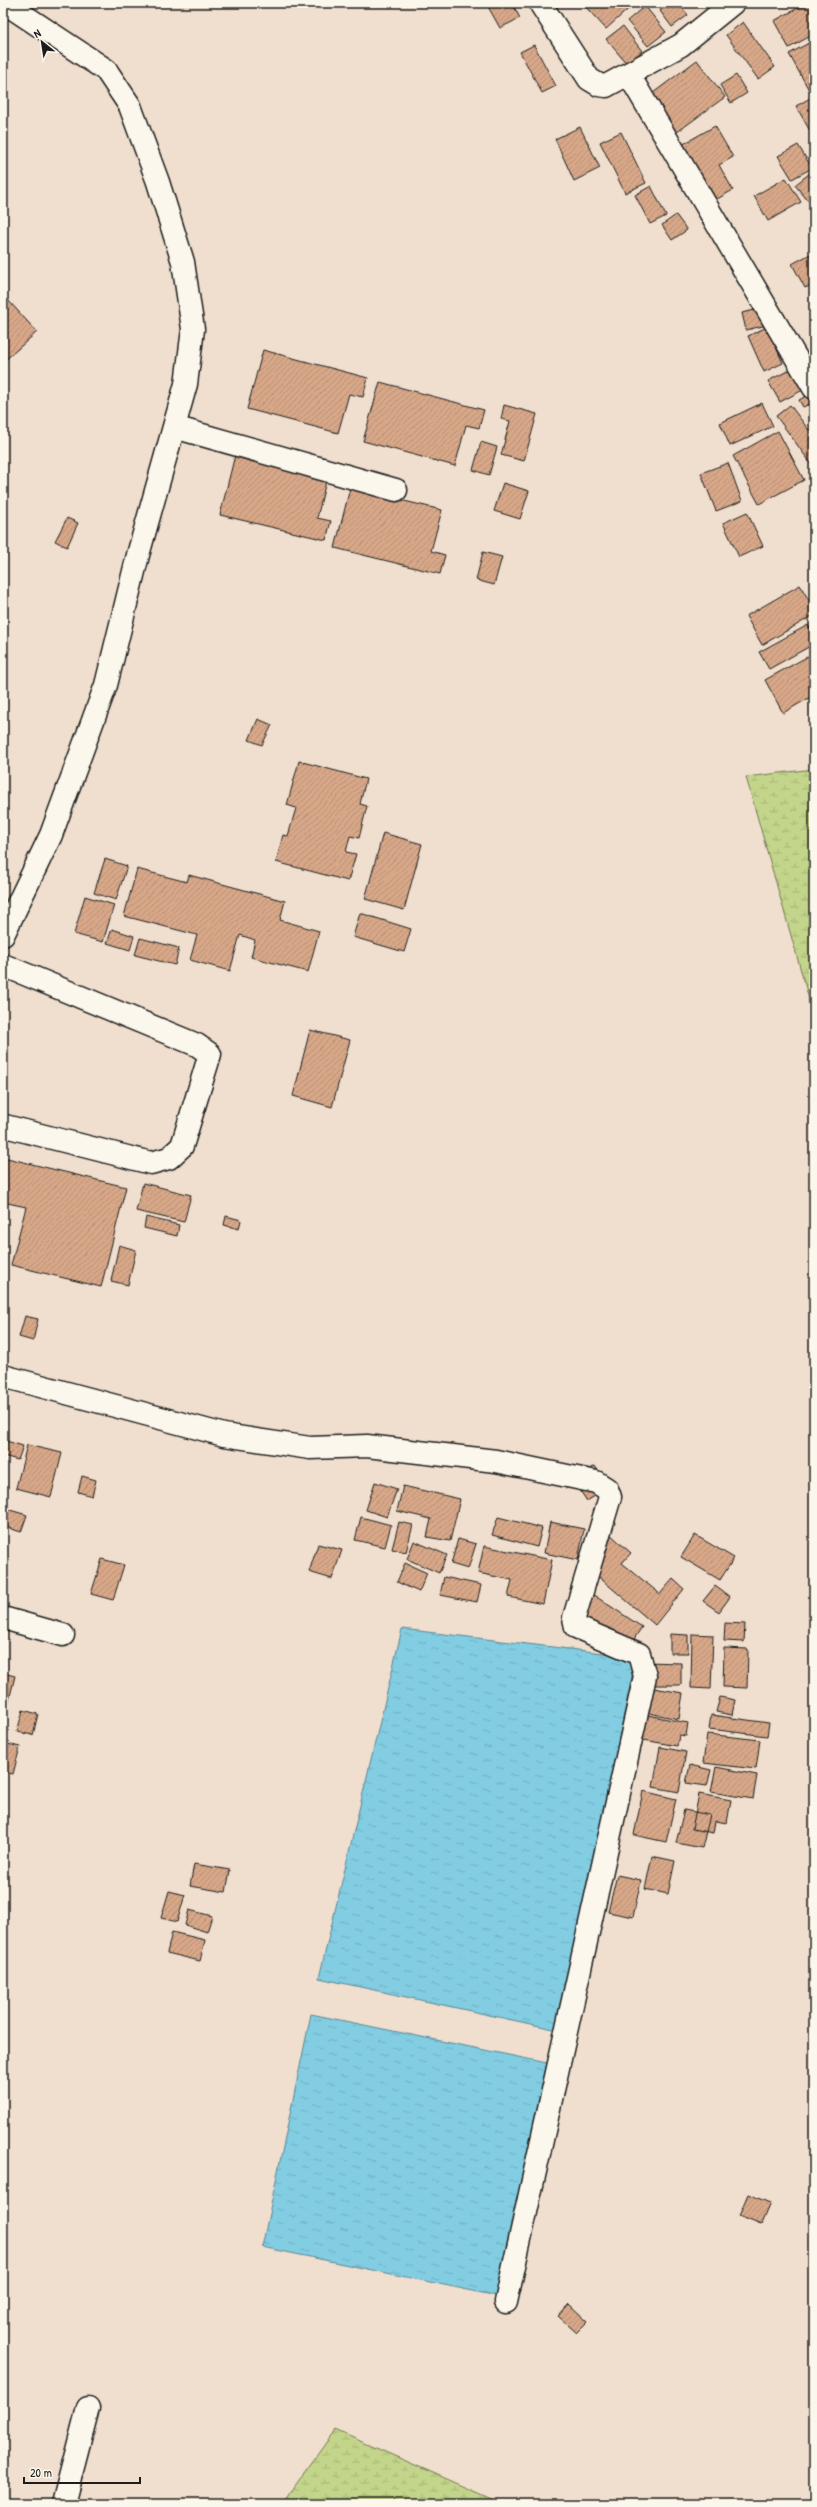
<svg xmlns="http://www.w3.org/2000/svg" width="817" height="2507" font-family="'Patrick Hand',sans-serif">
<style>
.wetland{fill:url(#wetland-marsh);stroke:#707853}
.water{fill:url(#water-ripples);stroke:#598693}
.building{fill:url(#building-hatch);stroke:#1c1c1c}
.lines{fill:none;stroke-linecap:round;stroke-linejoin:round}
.minor-casing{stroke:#1c1c1c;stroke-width:25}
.minor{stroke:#fbf7ec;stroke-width:22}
</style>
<defs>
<pattern id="wetland-marsh" width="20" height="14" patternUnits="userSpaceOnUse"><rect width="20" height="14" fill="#c3d58a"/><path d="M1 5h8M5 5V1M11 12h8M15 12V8" fill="none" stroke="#a7b676"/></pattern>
<pattern id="water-ripples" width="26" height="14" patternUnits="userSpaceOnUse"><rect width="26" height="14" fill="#82cde2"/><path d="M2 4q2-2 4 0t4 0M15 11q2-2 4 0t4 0" fill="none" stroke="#70afc1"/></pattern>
<pattern id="building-hatch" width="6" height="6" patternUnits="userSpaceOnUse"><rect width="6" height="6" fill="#d7a788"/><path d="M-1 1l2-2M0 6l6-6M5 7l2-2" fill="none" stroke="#b88f75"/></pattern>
</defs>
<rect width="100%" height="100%" fill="#f0dfce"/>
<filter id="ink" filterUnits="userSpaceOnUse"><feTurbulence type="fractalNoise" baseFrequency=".025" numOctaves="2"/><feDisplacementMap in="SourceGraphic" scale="8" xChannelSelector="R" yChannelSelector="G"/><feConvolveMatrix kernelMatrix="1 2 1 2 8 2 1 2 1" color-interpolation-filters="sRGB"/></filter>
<g filter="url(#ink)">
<path class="wetland" d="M 814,769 L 814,1032 L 809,999 L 746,777 Z
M 335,2430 L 504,2504 L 282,2504 Z"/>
<path class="water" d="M 402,1629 L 636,1657 L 558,2030 L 319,1978 Z
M 311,2014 L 547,2063 L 497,2296 L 262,2247 Z"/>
<path class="building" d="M 486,3 L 512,3 L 520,18 L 500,28 Z
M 582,3 L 635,3 L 606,29 Z
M 649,3 L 657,3 L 652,7 Z
M 670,3 L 678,3 L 688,15 L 672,27 L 660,11 Z
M 807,3 L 814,3 L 814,34 L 789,48 L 774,21 Z
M 645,6 L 666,32 L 648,46 L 627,21 Z
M 743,22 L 775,67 L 758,79 L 726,35 Z
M 623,26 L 642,51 L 627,64 L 606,39 Z
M 814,40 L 814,87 L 809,90 L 789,54 Z
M 534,45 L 556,86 L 542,93 L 520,52 Z
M 697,60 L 725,97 L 669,138 L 641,102 Z
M 736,75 L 747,93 L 731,103 L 720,85 Z
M 814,96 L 814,138 L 796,106 Z
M 715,126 L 733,157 L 719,165 L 733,190 L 710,203 L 678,147 Z
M 580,127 L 600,168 L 574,181 L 555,139 Z
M 621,132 L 646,183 L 625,193 L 600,142 Z
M 798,145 L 812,168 L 792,179 L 778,156 Z
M 810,173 L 814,178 L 814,199 L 809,202 L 795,185 Z
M 786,178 L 801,202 L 768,221 L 754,196 Z
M 651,186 L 666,216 L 650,224 L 635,195 Z
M 676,215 L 687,230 L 672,240 L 662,225 Z
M 814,252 L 814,284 L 805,288 L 792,264 Z
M 7,299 L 37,332 L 3,362 L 3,302 Z
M 776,305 L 780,322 L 746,330 L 742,313 Z
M 767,327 L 783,363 L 764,372 L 748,336 Z
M 263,350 L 368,378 L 363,397 L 349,394 L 338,433 L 247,409 Z
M 809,360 L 814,384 L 780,402 L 768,381 Z
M 380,382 L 484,410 L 479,428 L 466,425 L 455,466 L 363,441 Z
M 814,392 L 814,408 L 812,403 L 803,407 L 799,400 Z
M 762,403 L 773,426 L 730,446 L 720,423 Z
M 504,405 L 537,414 L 524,461 L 501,455 L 510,421 L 501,419 Z
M 790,405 L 814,437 L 814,464 L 812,465 L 776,416 Z
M 778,431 L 804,480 L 759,504 L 733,456 Z
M 481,442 L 497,447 L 489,475 L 473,470 Z
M 235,455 L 327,477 L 317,518 L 331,521 L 326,540 L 220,515 Z
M 728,463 L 742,501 L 716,511 L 701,473 Z
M 503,483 L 529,491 L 520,519 L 494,511 Z
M 350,488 L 442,510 L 431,551 L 445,555 L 440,574 L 335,548 Z
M 747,512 L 763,546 L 739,557 L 723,523 Z
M 67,518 L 78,523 L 67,547 L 55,541 Z
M 483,552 L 502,557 L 494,585 L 476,580 Z
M 800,585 L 814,609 L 814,615 L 762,645 L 746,616 Z
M 808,625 L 814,635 L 814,644 L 769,669 L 759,652 Z
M 814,653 L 814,695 L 783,713 L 765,680 Z
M 258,719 L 272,725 L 262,745 L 249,740 Z
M 299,761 L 366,779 L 360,804 L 367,806 L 359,838 L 350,836 L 346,852 L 356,854 L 348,881 L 276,862 L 283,835 L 288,836 L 296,808 L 287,805 Z
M 383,833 L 422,844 L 404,910 L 365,899 Z
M 105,859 L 127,866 L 116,900 L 94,893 Z
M 137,869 L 187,882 L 189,875 L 285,901 L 280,920 L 319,931 L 308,972 L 251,957 L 255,940 L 240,935 L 230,971 L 190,960 L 197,935 L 124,916 Z
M 85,896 L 114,905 L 103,942 L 74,934 Z
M 360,913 L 411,929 L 404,952 L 353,937 Z
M 112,929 L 134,936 L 130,950 L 107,943 Z
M 140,938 L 179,948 L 175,965 L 135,955 Z
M 310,1030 L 350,1040 L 332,1107 L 293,1096 Z
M 3,1157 L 126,1187 L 101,1287 L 11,1265 L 26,1207 L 3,1202 Z
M 143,1183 L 191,1195 L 184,1222 L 136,1211 Z
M 226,1216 L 241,1220 L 239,1229 L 224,1225 Z
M 146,1217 L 179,1225 L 177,1236 L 144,1228 Z
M 119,1245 L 136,1250 L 128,1285 L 111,1281 Z
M 25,1316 L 38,1319 L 33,1341 L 19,1337 Z
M 3,1440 L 23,1446 L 18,1460 L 3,1456 Z
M 27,1445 L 62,1453 L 51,1497 L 16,1488 Z
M 3,1459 L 6,1460 L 3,1471 Z
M 595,1466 L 609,1487 L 587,1501 L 573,1480 Z
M 82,1476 L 96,1480 L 92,1496 L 78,1492 Z
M 375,1482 L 397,1489 L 387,1517 L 366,1510 Z
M 403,1486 L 460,1499 L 450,1541 L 427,1537 L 431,1519 L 397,1511 Z
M 3,1508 L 27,1515 L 21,1532 L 3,1526 Z
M 361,1517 L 391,1525 L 385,1547 L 355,1540 Z
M 498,1517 L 542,1528 L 537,1547 L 492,1535 Z
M 399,1522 L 413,1525 L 406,1552 L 392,1549 Z
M 550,1522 L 584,1529 L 578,1560 L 544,1553 Z
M 608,1532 L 631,1553 L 622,1563 L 660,1594 L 673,1579 L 684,1589 L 655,1625 L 587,1567 Z
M 695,1535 L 734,1558 L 720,1580 L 681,1557 Z
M 458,1539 L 476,1544 L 468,1569 L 451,1564 Z
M 414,1541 L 447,1555 L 439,1573 L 407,1559 Z
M 318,1544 L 342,1550 L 332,1579 L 309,1572 Z
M 484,1546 L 552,1560 L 543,1604 L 508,1597 L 512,1580 L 478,1573 Z
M 102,1559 L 124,1565 L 113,1600 L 91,1594 Z
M 405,1563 L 427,1573 L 419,1592 L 397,1582 Z
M 444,1577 L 481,1585 L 477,1602 L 440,1595 Z
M 715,1586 L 730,1597 L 719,1612 L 703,1601 Z
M 592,1594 L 642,1627 L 627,1649 L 577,1616 Z
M 725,1623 L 745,1624 L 744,1642 L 724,1641 Z
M 670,1634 L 688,1635 L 688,1653 L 670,1653 Z
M 692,1634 L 713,1635 L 711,1689 L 691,1688 Z
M 724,1648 L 748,1649 L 747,1688 L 723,1687 Z
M 647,1662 L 681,1663 L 681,1685 L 647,1685 Z
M 3,1673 L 15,1676 L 3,1724 Z
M 648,1687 L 683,1693 L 679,1719 L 643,1712 Z
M 720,1697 L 735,1700 L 732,1715 L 716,1712 Z
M 23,1710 L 38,1714 L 33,1735 L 17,1732 Z
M 637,1713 L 688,1723 L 686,1736 L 679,1735 L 677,1746 L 633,1738 Z
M 711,1715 L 769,1723 L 767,1736 L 709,1729 Z
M 707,1734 L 760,1740 L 756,1769 L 703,1763 Z
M 3,1743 L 20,1747 L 13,1774 L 3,1772 Z
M 660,1747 L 686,1752 L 679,1792 L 653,1787 Z
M 690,1765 L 711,1770 L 707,1786 L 686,1783 Z
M 716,1767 L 757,1775 L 753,1799 L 711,1792 Z
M 643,1791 L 676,1799 L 666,1842 L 634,1835 Z
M 699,1794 L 731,1800 L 727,1823 L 715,1821 L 713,1833 L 692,1829 Z
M 684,1810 L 710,1815 L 702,1848 L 676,1843 Z
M 652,1856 L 675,1861 L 668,1894 L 645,1889 Z
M 194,1864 L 230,1870 L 226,1892 L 190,1886 Z
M 617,1875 L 641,1880 L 633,1917 L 608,1912 Z
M 169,1891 L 185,1895 L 177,1922 L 161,1918 Z
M 189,1910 L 212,1916 L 207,1932 L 185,1925 Z
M 172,1932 L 205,1940 L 200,1961 L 167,1953 Z
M 748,2194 L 770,2203 L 761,2224 L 739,2215 Z
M 569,2304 L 588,2322 L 577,2333 L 558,2316 Z"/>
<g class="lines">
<g class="minor-casing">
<path id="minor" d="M 540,3 L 589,79 L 599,85 L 606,86 L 681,45 L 733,3
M 629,75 L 814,388
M 174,427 L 396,490
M 3,935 L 51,835 L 106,685 L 138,555 L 186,384 L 193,329 L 183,262 L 158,182 L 130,106 L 106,70 L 5,3
M 3,965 L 197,1045 L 210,1054 L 182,1146 L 169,1158 L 151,1163 L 5,1126
M 3,1376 L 224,1435 L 310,1448 L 367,1446 L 496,1461 L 596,1482 L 607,1489 L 610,1497 L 574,1618 L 576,1627 L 639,1654 L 645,1676 L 506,2302
M 3,1618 L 63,1635
M 63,2504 L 88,2408"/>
</g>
<use href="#minor" class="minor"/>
</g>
</g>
<rect width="817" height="2507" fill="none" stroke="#fbf7ec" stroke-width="16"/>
<rect x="8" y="8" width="801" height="2491" fill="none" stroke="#1c1c1c" stroke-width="1.5" filter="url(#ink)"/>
<g transform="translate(42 42) rotate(330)" stroke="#fbf7ec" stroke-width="3" paint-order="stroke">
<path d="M0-3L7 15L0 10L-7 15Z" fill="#1c1c1c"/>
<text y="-6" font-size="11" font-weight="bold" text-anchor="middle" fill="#1c1c1c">N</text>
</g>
<path d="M24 2477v6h116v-6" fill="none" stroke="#1c1c1c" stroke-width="2"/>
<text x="30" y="2477" font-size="12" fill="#1c1c1c" stroke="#fbf7ec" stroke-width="3" paint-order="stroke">20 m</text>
</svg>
